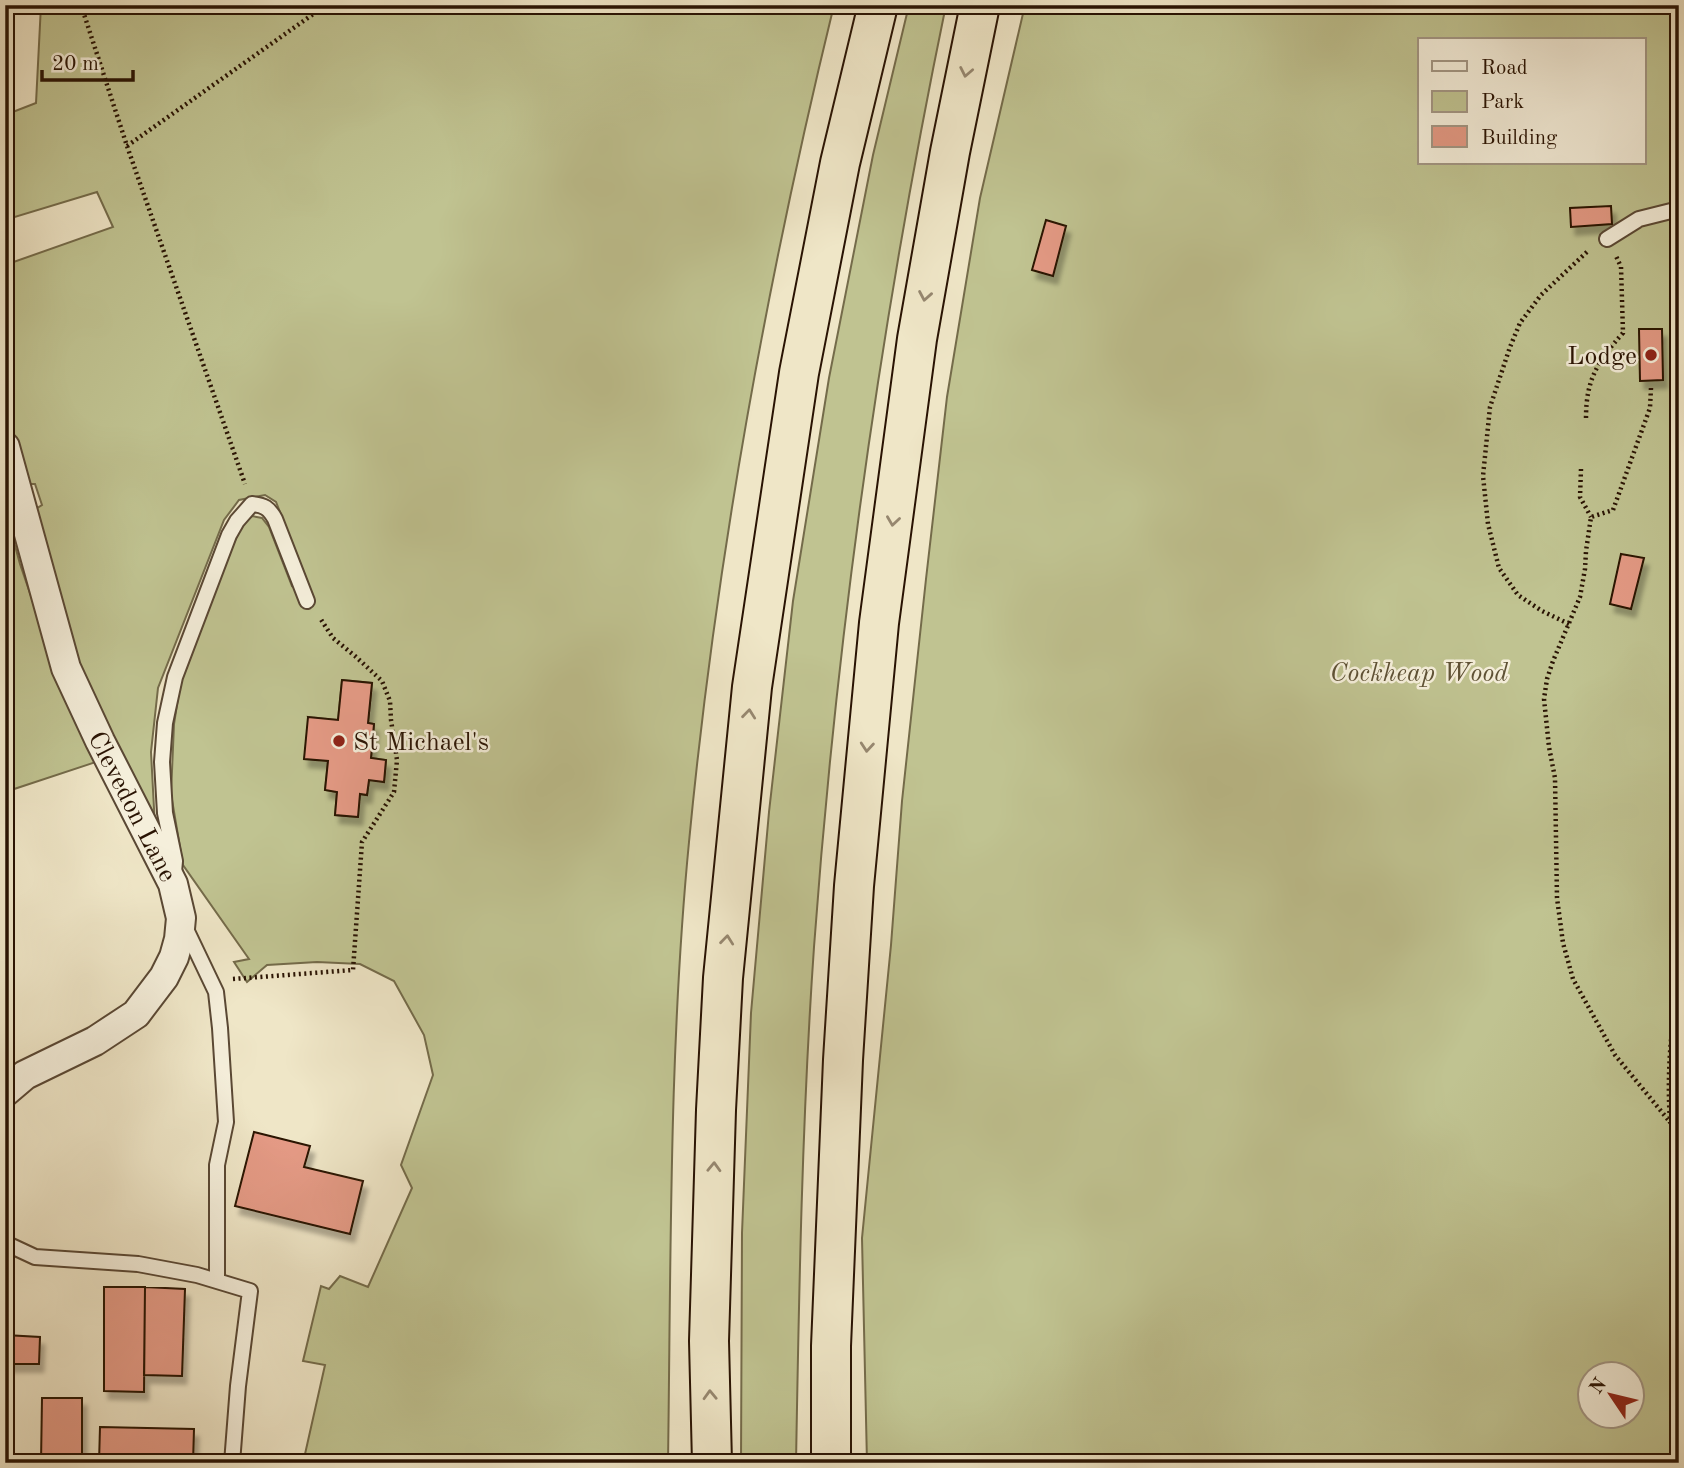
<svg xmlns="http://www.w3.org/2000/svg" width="1684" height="1468" font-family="'Old Standard TT',serif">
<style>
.green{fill:#c0c391;stroke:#746b4a;stroke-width:2;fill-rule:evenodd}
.building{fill:#e49a85;stroke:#291303;stroke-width:2;filter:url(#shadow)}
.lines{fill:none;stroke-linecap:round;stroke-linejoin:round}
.service-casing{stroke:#5a4834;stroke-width:18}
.minor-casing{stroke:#5a4834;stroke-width:32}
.motorway-casing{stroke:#291303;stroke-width:42}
.path{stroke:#291303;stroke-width:4.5;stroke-dasharray:2 3.5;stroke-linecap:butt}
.service{stroke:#f5efdb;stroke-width:14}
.minor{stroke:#f5efdb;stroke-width:28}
.motorway{stroke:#efe6c7;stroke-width:38}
.oneway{stroke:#96876f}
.poi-dot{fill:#8f2418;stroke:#f5efdb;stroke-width:2.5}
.labels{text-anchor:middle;stroke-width:5;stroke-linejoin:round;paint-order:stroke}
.poi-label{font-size:26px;fill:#291303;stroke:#f5efdb;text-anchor:end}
.park-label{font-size:26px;font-style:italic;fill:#5e5135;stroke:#f5efdb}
.street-label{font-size:26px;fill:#291303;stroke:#f5efdb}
</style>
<defs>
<filter id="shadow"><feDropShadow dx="4.5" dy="8" stdDeviation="2" flood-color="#0004"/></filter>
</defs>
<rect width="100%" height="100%" fill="#efe6c7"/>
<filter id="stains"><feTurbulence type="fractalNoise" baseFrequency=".00286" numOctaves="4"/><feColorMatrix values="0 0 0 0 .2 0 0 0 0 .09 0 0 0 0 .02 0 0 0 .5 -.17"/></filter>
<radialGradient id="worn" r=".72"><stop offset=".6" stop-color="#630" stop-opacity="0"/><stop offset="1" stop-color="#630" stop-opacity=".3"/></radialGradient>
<path class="green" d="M 41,5 L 834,5 C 767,280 716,560 689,842 C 669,1048 671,1256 668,1463 L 303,1463 L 325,1365 L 303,1361 L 321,1286 L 329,1289 L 340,1276 L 368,1287 L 412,1188 L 401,1165 L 433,1075 L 424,1035 L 394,981 L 360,964 L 317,962 L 267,965 L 247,982 L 234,962 L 249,959 L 183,865 L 171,794 L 174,724 L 180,685 L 232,547 L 242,525 L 252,516 L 262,518 L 269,527 L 292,586 L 308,583 L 276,502 L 265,495 L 239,500 L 224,520 L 158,688 L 151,752 L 155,827 L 70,648 L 29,513 L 42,505 L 35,484 L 21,484 L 5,422 L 5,265 L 113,227 L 97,192 L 5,220 L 5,115 L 36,103 ZM 342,680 L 372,683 L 368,723 L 374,724 L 371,758 L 386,760 L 384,781 L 369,780 L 367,795 L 360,794 L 357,817 L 335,815 L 337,792 L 325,790 L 328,761 L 308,717 L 338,720 Z
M 909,5 L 946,5 C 882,315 837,631 814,947 C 802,1119 799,1291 796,1463 L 741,1463 L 742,1233 L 751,1013 L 769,812 L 793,601 L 829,378 L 873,155 Z
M 1025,5 L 1679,5 L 1679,1463 L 867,1463 L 862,1238 L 891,945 L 902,801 L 926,579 L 947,397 L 980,198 ZM 1420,40 L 1644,40 L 1644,163 L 1420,163 ZM 1590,1374 L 1632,1374 L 1632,1416 L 1590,1416 Z
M 5,509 L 20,564 L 61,684 L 96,762 L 5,792 Z"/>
<path class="building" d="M 1611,206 L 1612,224 L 1571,227 L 1570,208 Z
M 1046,220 L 1066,226 L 1053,276 L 1032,270 Z
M 1639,329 L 1662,329 L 1663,380 L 1640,381 Z
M 1621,554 L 1644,558 L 1631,609 L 1610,604 Z
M 342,680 L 372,683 L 368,723 L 374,724 L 371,758 L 386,760 L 384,782 L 369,780 L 367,795 L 360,794 L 358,817 L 335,815 L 337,792 L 325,790 L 328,761 L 304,759 L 308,717 L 338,720 Z
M 254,1132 L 310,1146 L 304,1167 L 363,1181 L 350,1234 L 235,1206 Z
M 104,1287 L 145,1287 L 144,1392 L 104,1391 Z
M 145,1287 L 185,1289 L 182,1376 L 144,1375 Z
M 5,1335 L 40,1337 L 39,1364 L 5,1364 Z
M 42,1398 L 82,1398 L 82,1463 L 41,1463 Z
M 100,1427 L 194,1429 L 193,1463 L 99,1463 Z"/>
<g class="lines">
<g class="service-casing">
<path id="service" d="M 1607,239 L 1639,219 L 1679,209
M 174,872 L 175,861 L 165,813 L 162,762 L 165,723 L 175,677 L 229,535 L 237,521 L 252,504 C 264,505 269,508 275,519 L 307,601
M 185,927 L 216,992 L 220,1028 L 226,1122 L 217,1165 L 217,1281
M 5,1243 L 35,1257 L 138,1264 L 197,1275 L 250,1291 L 238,1386 L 232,1463"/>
</g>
<g class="minor-casing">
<g id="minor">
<path id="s1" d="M 5,447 L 66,668 L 100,741 L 173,884 L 181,918 L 179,939 L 174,957 L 164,977 L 136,1014 L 95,1041 L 25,1075 L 5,1092"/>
</g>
</g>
<g class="motorway-casing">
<path id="motorway" d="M 712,1463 L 709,1341 L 716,1110 L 723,978 L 752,687 L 799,373 L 840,163 L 878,5
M 831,1463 L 831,1346 L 843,1060 L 854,886 L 879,623 L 917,339 L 950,152 L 980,5"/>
</g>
<path class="path" d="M 81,5 L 127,146 L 245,484
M 127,146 L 326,5
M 1651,388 L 1650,408 L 1613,510 L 1591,517 L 1586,551 L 1585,569 L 1580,597 L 1553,661 L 1547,679 L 1544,699 L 1549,747 L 1555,778 L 1557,898 L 1563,943 L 1573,979 L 1615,1055 L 1670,1122
M 1586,418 C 1586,379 1598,361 1623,333 L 1621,267 L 1616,256
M 1581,469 L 1580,497 L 1591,517
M 1569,624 L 1542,611 L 1518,595 L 1499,568 L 1488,524 L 1483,476 L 1490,407 L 1510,347 L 1520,323 L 1541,295 L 1589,250
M 233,979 L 353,970 L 362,842 L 394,792 L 397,760 L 391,720 L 390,701 L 382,681 L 355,656 L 333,638 L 320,618
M 1679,985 C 1670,1030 1667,1076 1670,1122 L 1679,1127"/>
<use href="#service" class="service"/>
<use href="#minor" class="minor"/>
<use href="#motorway" class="motorway"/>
</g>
<defs><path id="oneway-chevron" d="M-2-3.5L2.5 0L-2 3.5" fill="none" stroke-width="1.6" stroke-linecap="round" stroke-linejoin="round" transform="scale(1.75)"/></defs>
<g class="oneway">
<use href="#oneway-chevron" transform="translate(966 72) rotate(101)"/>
<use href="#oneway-chevron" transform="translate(925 296) rotate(100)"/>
<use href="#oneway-chevron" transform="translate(893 521) rotate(98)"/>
<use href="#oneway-chevron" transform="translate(749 714) rotate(-84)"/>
<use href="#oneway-chevron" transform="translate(867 747) rotate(95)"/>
<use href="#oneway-chevron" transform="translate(727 940) rotate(-84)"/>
<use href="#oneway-chevron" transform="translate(714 1167) rotate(-88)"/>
<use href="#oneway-chevron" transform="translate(710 1395) rotate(-92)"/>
</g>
<g class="poi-dot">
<circle cx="1651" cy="355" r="7"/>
<circle cx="339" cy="741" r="7"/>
</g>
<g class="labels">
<g class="poi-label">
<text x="1637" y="364">Lodge</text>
<text x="353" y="750" text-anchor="start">St Michael's</text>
</g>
<g class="park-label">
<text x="1419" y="681">Cockheap Wood</text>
</g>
<g class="street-label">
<text dy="9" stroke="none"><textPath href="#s1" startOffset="383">Clevedon Lane</textPath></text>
</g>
</g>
<rect width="1684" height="1468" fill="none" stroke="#efe6c7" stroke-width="28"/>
<rect x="7" y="7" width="1670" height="1454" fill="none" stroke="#291303" stroke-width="3.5"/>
<rect x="14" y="14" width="1656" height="1440" fill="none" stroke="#291303" stroke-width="2"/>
<rect x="1418" y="38" width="228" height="126" fill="#f5efdb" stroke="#a39785" stroke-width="2"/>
<rect x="1432" y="61" width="35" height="10" fill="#f5efdb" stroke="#a39785" stroke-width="2"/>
<text x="1481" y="74" font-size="21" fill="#291303">Road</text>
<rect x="1432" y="91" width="35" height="21" fill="#c0c391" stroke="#a39785" stroke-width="2"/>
<text x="1481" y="108" font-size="21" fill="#291303">Park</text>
<rect x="1432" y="126" width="35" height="21" fill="#e49a85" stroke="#a39785" stroke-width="2"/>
<text x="1481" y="144" font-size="21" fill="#291303">Building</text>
<g transform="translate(1611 1395) rotate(305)"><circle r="33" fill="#f5efdb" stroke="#a39785" stroke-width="2"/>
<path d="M0-5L12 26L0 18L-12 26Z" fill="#8f2418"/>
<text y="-10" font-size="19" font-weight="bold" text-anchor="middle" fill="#291303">N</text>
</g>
<path d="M42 70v10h91v-10" fill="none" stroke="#291303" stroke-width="3.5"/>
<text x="52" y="70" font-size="21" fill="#291303" stroke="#f5efdb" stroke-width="5" paint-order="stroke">20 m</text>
<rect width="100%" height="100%" filter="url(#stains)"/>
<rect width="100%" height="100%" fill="url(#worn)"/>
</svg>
